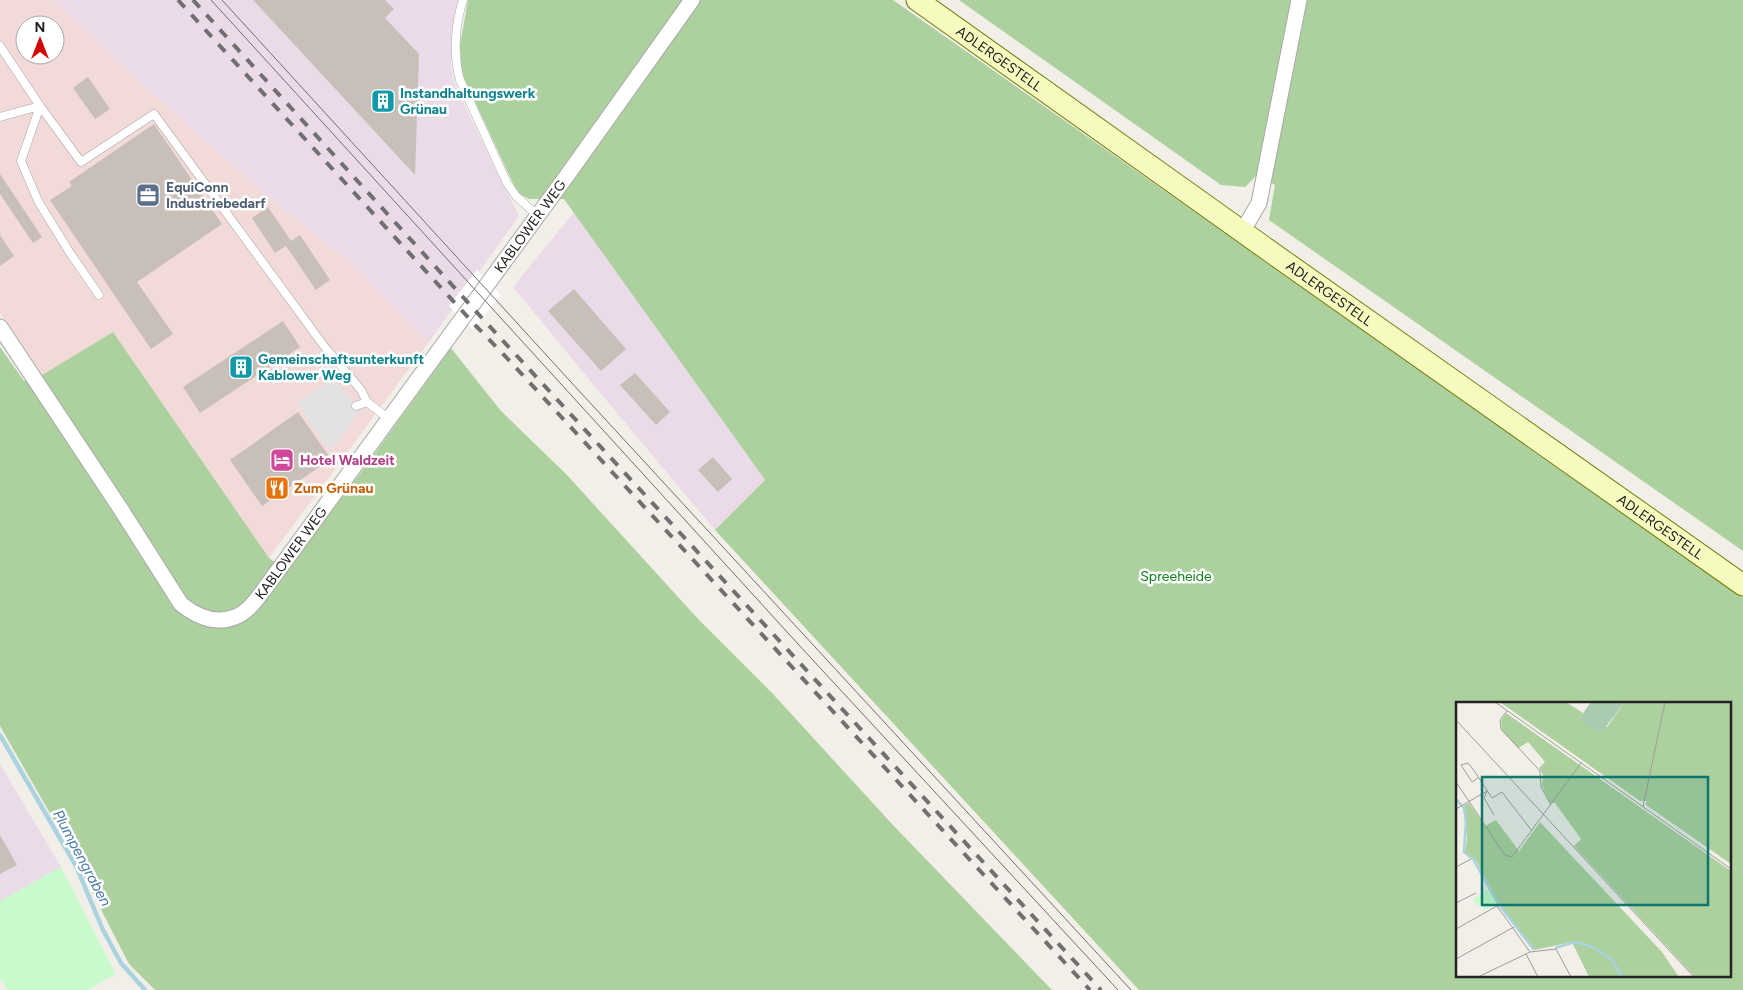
<svg xmlns="http://www.w3.org/2000/svg" width="1743" height="990" font-family="Figtree,sans-serif">
<style>
.commercial{fill:#f2dad9;fill-rule:evenodd}
.industrial{fill:#ebdbe8}
.forest{fill:#add19e;fill-rule:evenodd}
.park{fill:#c8facc}
.parking{fill:#e2e2e2}
.pier{fill:#fff}
.lines{fill:none;stroke-linecap:round;stroke-linejoin:round}
.stream{stroke:#aad3df;stroke-width:4.5}
.building{fill:#c7bfb8}
.service-casing{stroke:#a9a9a9;stroke-width:9}
.minor-casing{stroke:#a9a9a9;stroke-width:17}
.secondary-casing{stroke:#707d05;stroke-width:23}
.service{stroke:#fff;stroke-width:8}
.minor{stroke:#fff;stroke-width:15}
.secondary{stroke:#f7fabf;stroke-width:21}
.tram{stroke:#707070;stroke-width:1}
.rail{stroke:#707070;stroke-width:4;stroke-dasharray:10 10;stroke-linecap:butt}
.labels{text-anchor:middle;stroke-width:5;stroke-linejoin:round;paint-order:stroke}
.street-label{font-size:14px;fill:#222;stroke:#fff}
.culture-label{font-size:14px;font-weight:bold;fill:#0d838f;stroke:#fff;text-anchor:start}
.service-label{font-size:14px;font-weight:bold;fill:#4e5e75;stroke:#fff;text-anchor:start}
.hotel-label{font-size:14px;font-weight:bold;fill:#b23c85;stroke:#fff;text-anchor:start}
.food-label{font-size:14px;font-weight:bold;fill:#c56008;stroke:#fff;text-anchor:start}
.park-label{font-size:14px;fill:#0c8416;stroke:#fff}
.water-label{font-size:15px;font-style:italic;fill:#4a7aab;stroke:#fff}
.inset-river{fill:none;stroke:#aad3df;stroke-width:2.5}
.inset-road{fill:none;stroke:#9f9d99;stroke-width:1}
.view{fill:#0f766e;fill-opacity:0.15;stroke:#0f766e;stroke-width:2.5}
.inset-edge{fill:none;stroke:#222;stroke-width:2.5}
</style>
<rect width="100%" height="100%" fill="#f2efe9"/>
<path class="commercial" d="M 0,0 L 53,0 L 146,88 L 266,195 L 348,261 L 428,343 L 269,558 L 113,332 L 42,375 L 0,313 ZM 25,25 L 55,25 L 55,55 L 25,55 Z"/>
<path class="industrial" d="M 53,0 L 458,0 L 452,30 L 451,64 L 453,78 L 457,90 L 519,216 L 428,343 L 348,261 L 266,195 L 146,88 Z
M 574,212 L 765,480 L 715,530 L 602,395 L 513,287 Z
M 0,764 L 61,867 L 0,901 Z"/>
<path class="forest" d="M 468,0 L 893,0 L 1743,597 L 1743,990 L 1139,990 L 715,530 L 765,480 L 564,199 L 529,199 L 519,194 L 511,179 L 462,74 L 460,45 ZM 1457,704 L 1729,704 L 1729,976 L 1457,976 Z
M 959,0 L 1743,0 L 1743,551 L 1269,220 L 1275,185 L 1257,175 L 1245,187 L 1221,185 Z
M 113,332 L 269,558 L 285,570 L 362,471 L 451,348 L 501,411 L 567,475 L 699,620 L 773,694 L 892,824 L 1052,990 L 155,990 L 129,964 L 63,836 L 0,726 L 0,347 L 24,381 L 42,375 Z"/>
<path class="park" d="M 61,867 L 116,974 L 87,990 L 7,990 L 2,981 L 0,981 L 0,901 Z"/>
<path class="parking" d="M 334,378 L 360,411 L 330,452 L 297,403 Z"/>
<path class="pier" d="M 477,270 L 501,295 L 473,330 L 449,306 Z"/>
<g class="lines">
<path class="stream" d="M 0,735 L 76,866 L 103,930 L 121,963 L 145,990"/>
</g>
<path class="building" d="M 253,0 L 385,0 L 394,9 L 385,18 L 419,54 L 415,175 Z
M 88,77 L 110,109 L 95,119 L 73,88 Z
M 154,124 L 222,224 L 137,282 L 173,334 L 151,349 L 50,200 L 72,186 L 69,182 Z
M 0,174 L 42,237 L 33,243 L 0,194 Z
M 268,207 L 291,241 L 300,235 L 330,280 L 316,290 L 286,246 L 275,253 L 252,218 Z
M 0,235 L 14,256 L 0,266 Z
M 574,289 L 626,349 L 601,371 L 548,311 Z
M 283,321 L 300,347 L 200,413 L 183,387 Z
M 635,373 L 670,412 L 656,425 L 620,385 Z
M 298,412 L 331,459 L 262,506 L 230,460 Z
M 713,457 L 732,479 L 718,492 L 698,470 Z
M 0,835 L 17,865 L 0,874 Z"/>
<g class="lines">
<g class="service-casing">
<path id="service" d="M 463,0 C 455,24 453,55 460,80 L 507,183 L 516,196 L 537,215
M 0,46 L 40,106 L 81,162 L 154,114 L 324,346 L 361,390 L 367,402 L 389,419
M 0,117 L 40,106 L 21,161 L 38,201 L 70,253 L 99,295
M 356,406 L 367,402"/>
</g>
<g class="minor-casing">
<g id="minor">
<path d="M 1242,232 L 1259,203 L 1299,0"/>
<path id="s1" d="M 0,327 L 122,511 L 181,604 C 196,616 215,625 235,617 C 247,613 256,600 263,591 L 571,170 L 692,0"/>
</g>
</g>
<g class="secondary-casing">
<g id="secondary">
<path id="s2" d="M 917,0 L 1285,262 L 1743,585"/>
</g>
</g>
<use href="#service" class="service"/>
<use href="#minor" class="minor"/>
<use href="#secondary" class="secondary"/>
<path class="tram" d="M 211,0 L 798,644 L 1118,990
M 222,0 L 570,381 L 1131,990"/>
<path class="rail" d="M 178,0 L 476,326 L 506,357 L 1090,990
M 193,0 L 482,318 L 1101,990"/>
</g>
<defs>
<g id="building-square" transform="scale(1.25)"><rect x="-9" y="-9" width="18" height="18" rx="4" fill="#0f9aa8" stroke="#fff"/><path d="M-4-6H4V6H1V3H-1V6H-4ZM-2.5-4.3h1.7v1.8h-1.7ZM.8-4.3h1.7v1.8H.8ZM-2.5-1h1.7V.8h-1.7ZM.8-1h1.7V.8H.8Z" fill="#fff"/></g>
<g id="office-square" transform="scale(1.25)"><rect x="-9" y="-9" width="18" height="18" rx="4" fill="#5c6f8a" stroke="#fff"/><path d="M-6-3h4V-5.5h4V-3h4V5H-6ZM-1-4.5V-3h2v-1.5ZM-6 0V1H6V0Z" fill="#fff"/></g>
<g id="hotel-square" transform="scale(1.25)"><rect x="-9" y="-9" width="18" height="18" rx="4" fill="#d1479c" stroke="#fff"/><path d="M-6-4.5h1.5V1H6V5H4.5V3h-9V5H-6ZM-4 0a1.8 1.8 0 1 1 3.6 0ZM.5 0V-2.5h3Q6-2.5 6 0Z" fill="#fff"/></g>
<g id="restaurant-square" transform="scale(1.25)"><rect x="-9" y="-9" width="18" height="18" rx="4" fill="#e8710a" stroke="#fff"/><path d="M-5-6h1v4h1v-4h1v4h1v-4h1v5L-1.5 .5V6h-2V.5L-5-1ZM5-6V6H3V1.5H1.5Q1.5-4 5-6Z" fill="#fff"/></g>
</defs>
<g fill-rule="evenodd">
<use href="#building-square" x="383" y="101"/>
<use href="#office-square" x="148" y="195"/>
<use href="#building-square" x="241" y="367"/>
<use href="#hotel-square" x="282" y="460"/>
<use href="#restaurant-square" x="277" y="488"/>
</g>
<g class="labels">
<g class="street-label">
<text dy="5" stroke="none"><textPath href="#s2" startOffset="101">ADLERGESTELL</textPath></text>
<text dy="5" stroke="none"><textPath href="#s1" startOffset="880">KABLOWER WEG</textPath></text>
<text dy="5" stroke="none"><textPath href="#s2" startOffset="506">ADLERGESTELL</textPath></text>
<text dy="5" stroke="none"><textPath href="#s2" startOffset="911">ADLERGESTELL</textPath></text>
<text dy="5" stroke="none"><textPath href="#s1" startOffset="475">KABLOWER WEG</textPath></text>
</g>
<g class="culture-label">
<text x="400" y="98">Instandhaltungswerk<tspan x="400" dy="16">Grünau</tspan></text>
<text x="258" y="364">Gemeinschaftsunterkunft<tspan x="258" dy="16">Kablower Weg</tspan></text>
</g>
<g class="service-label">
<text x="166" y="192">EquiConn<tspan x="166" dy="16">Industriebedarf</tspan></text>
</g>
<g class="hotel-label">
<text x="300" y="465">Hotel Waldzeit</text>
</g>
<g class="food-label">
<text x="294" y="493">Zum Grünau</text>
</g>
<g class="park-label">
<text x="1176" y="581">Spreeheide</text>
</g>
<g class="water-label">
<text transform="translate(82 858) rotate(62)" y="5">Plumpengraben</text>
</g>
</g>
<g transform="translate(1456 702)">
<rect width="275" height="275" fill="#f2efe9"/>
<path d="M 44,0 L 110,0 L 127,11 L 123,17 L 151,25 L 169,0 L 275,0 L 275,162 L 190,103 L 191,99 L 184,99 ZM 50,11 L 275,169 L 275,275 L 239,275 L 118,144 L 125,137 L 99,101 L 94,101 L 86,84 L 87,73 L 83,66 L 89,60 L 72,40 L 62,46 L 46,29 L 45,19 ZM 13,101 L 29,124 L 40,118 L 63,149 L 84,120 L 206,250 L 223,275 L 133,275 L 116,240 L 78,248 L 42,200 L 20,159 L 9,150 L 11,136 L 7,104 Z" fill="#add19e"/>
<path d="M 135,0 L 169,0 L 144,32 L 123,17 Z" fill="#aacbaf"/>
<path d="M 33,187 L 41,201 L 29,208 L 26,202 L 22,204 L 17,197 Z" fill="#c8facc"/>
<path class="inset-river" d="M 0,97 L 8,106 L 10,118 L 8,150 L 17,157 L 41,200 L 78,248M 99,246 L 119,240 L 137,245 L 156,258 L 166,275"/>
<path class="inset-road" d="M 39,0 L 275,167M 51,9 L 44,18 L 45,27 L 84,69 L 85,85 L 95,103M 0,18 L 238,275M 22,76 L 16,80 L 5,63 L 12,61 L 19,70 L 36,96 L 46,90 L 76,129M 0,80 L 49,153 L 56,155 L 125,61M 187,105 L 209,0M 0,107 L 31,89 L 28,96 L 38,113M 0,165 L 15,157M 0,201 L 20,191M 0,227 L 41,204 L 74,250M 70,252 L 82,275M 0,257 L 58,225M 22,275 L 74,250 L 100,247 L 115,275"/>
<path class="view" d="M 26,75 L 252,75 L 252,203 L 26,203 Z"/>
<rect width="275" height="275" class="inset-edge"/>
</g>
<g transform="translate(40 40)"><circle r="24" fill="#ffffff" stroke="#a7a7a7"/>
<path d="M0-4L9 19L0 12L-9 19Z" fill="#d40000"/>
<text y="-8" font-size="14" font-weight="bold" text-anchor="middle" fill="#222222">N</text>
</g>
</svg>
